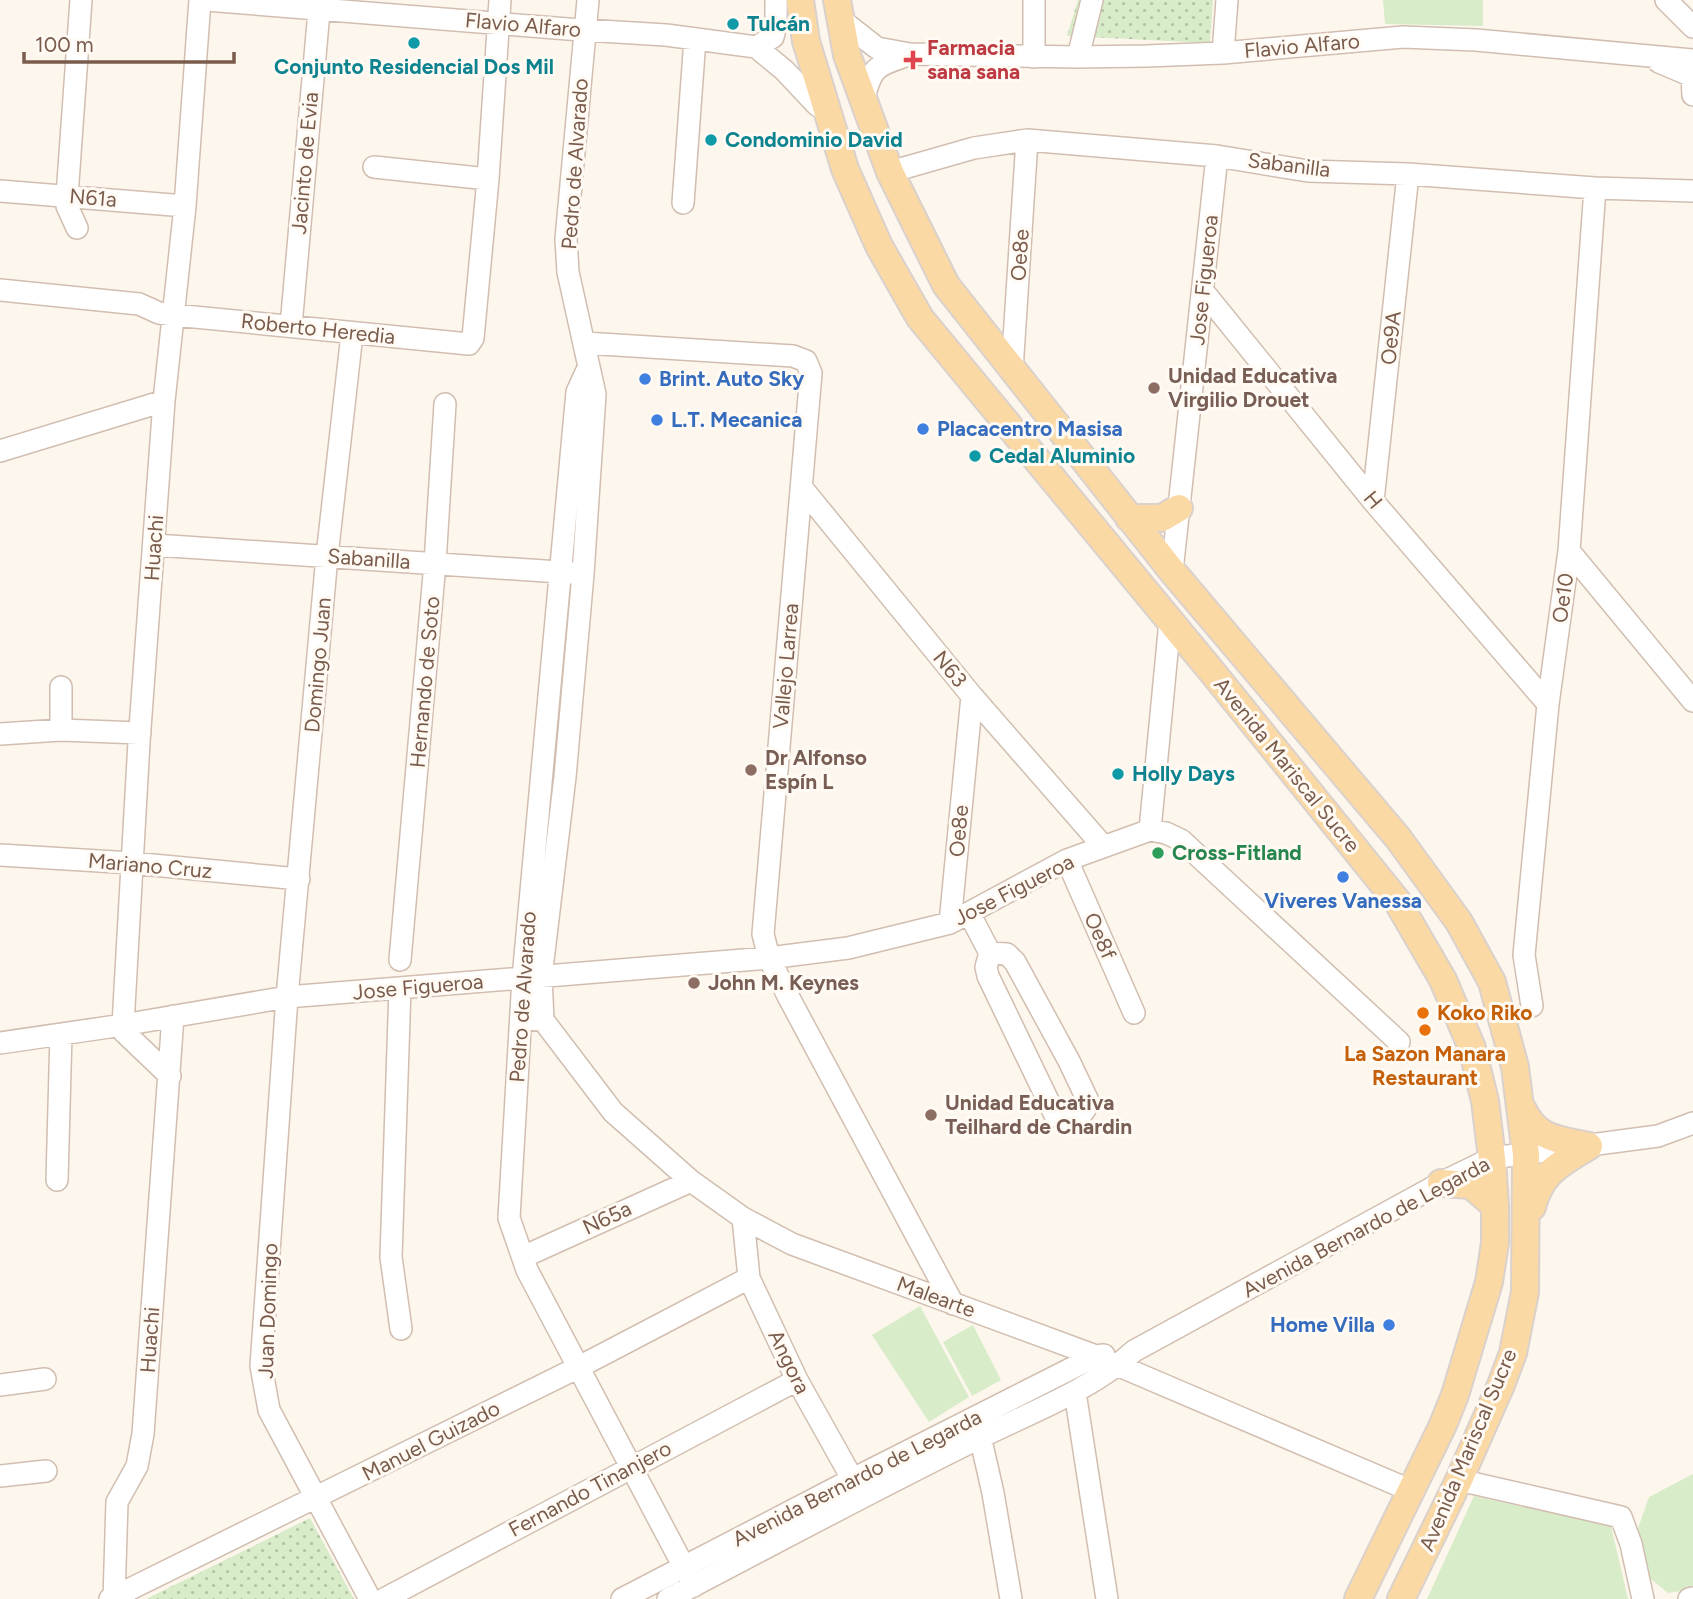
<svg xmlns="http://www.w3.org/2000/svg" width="1693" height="1599" font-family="Figtree,sans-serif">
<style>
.grass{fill:#d8ecc9}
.park{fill:url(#park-dots)}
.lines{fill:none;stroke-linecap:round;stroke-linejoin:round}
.minor-casing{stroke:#d1beb0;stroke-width:24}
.major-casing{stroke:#dad1cd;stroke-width:30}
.minor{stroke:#fff;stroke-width:21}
.major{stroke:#fbd9a5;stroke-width:26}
.culture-dot{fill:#0f9aa8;stroke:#fffaf3;stroke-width:2.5}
.health-dot{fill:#e0444e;stroke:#fffaf3;stroke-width:2.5}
.shop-dot{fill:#3f7fe0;stroke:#fffaf3;stroke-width:2.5}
.education-dot{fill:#8d6e63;stroke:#fffaf3;stroke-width:2.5}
.leisure-dot{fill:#2e9e5b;stroke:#fffaf3;stroke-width:2.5}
.food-dot{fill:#e8710a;stroke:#fffaf3;stroke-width:2.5}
.labels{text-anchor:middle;stroke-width:6;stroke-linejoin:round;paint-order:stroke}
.culture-label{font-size:21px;font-weight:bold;fill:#0d838f;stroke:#fffaf3;text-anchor:start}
.street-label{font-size:21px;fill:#7a5c4d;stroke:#fffaf3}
.health-label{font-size:21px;font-weight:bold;fill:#be3a42;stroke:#fffaf3;text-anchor:start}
.education-label{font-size:21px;font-weight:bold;fill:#785e54;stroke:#fffaf3;text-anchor:start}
.shop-label{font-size:21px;font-weight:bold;fill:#366cbe;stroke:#fffaf3;text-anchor:start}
.leisure-label{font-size:21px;font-weight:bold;fill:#27864d;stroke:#fffaf3;text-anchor:start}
.food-label{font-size:21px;font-weight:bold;fill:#c56008;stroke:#fffaf3;text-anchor:start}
</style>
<defs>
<pattern id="park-dots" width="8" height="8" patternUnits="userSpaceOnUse" patternTransform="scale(1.75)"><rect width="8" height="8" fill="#d8ecc9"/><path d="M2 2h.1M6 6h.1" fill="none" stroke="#b4c2a5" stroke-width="1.8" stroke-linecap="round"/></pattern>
</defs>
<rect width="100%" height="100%" fill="#fdf6ec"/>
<path class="grass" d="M 1383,0 L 1483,0 L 1483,26 L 1385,24 Z
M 920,1306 L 969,1397 L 929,1422 L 872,1335 Z
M 973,1325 L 1001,1380 L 972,1396 L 943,1342 Z
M 1693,1474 L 1693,1589 L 1668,1593 L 1641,1571 L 1636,1534 L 1649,1497 Z
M 1474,1496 L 1611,1526 L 1628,1599 L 1427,1599 Z"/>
<path class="park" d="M 1078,0 L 1213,0 L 1210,43 L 1067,36 Z
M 310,1518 L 354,1599 L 146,1599 Z"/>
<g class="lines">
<g class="minor-casing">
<path id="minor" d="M 206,0 L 568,29 L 666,35 L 756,47 L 773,37 L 776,25 L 776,0
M 1034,0 L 1034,57
M 1666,0 L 1693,27
M 840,19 L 877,48 L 910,54 L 1078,57 L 1146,56 L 1223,53 L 1403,37 L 1476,40 L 1693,60
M 756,47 L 784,70 L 817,105 L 827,111
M 1223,53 L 1227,0
M 1078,57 L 1092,0
M 1659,62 L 1692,76 L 1693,95
M 863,101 C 872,66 876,66 908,55
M 374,167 L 488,179
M 890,172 L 974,148 L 1027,140 L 1217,156 L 1308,171 L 1408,174 L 1595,188 L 1693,191
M 0,191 L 185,206
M 683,203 L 695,39
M 77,228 L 67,206 L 67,196 L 81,0
M 0,290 L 139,304 L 159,313 L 174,315 L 469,344 L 473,338 L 488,179 L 500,0
M 1203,291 L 1373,501 L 1548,704
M 291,326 L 320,0
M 352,334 L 327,556 L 287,997 L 261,1366 L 269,1410 L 370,1599
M 585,343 L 793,356 L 806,361 L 811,373 L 763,934 L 769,958 L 788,996 L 953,1304
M 588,368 L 577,392 L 523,978 L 509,1218 L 527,1270 L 694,1586
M 1012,370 L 1027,140
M 0,451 L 164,401
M 802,488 L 972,696 L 1103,846
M 1373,501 L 1408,174
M 155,545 L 574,573
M 1569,551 L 1693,701
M 1172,571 L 1217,156
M 61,730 L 61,687
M 0,734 L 61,730 L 140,733
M 1150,830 L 1170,621
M 0,855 L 132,863 L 299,879
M 1067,860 L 1134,1013
M 969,913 L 990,953 L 986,967 L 988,976 L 1055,1115 C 1068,1124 1085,1117 1088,1101 L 1069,1061 L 1015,962 L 1007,954 L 990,953
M 950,923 L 972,696
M 400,960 L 435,563 L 445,404
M 400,988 L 391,1257 L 401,1329
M 1532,1006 L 1524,955 L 1548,704 L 1569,551 L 1595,188
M 521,1019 L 543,1020 L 613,1112 L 691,1181 L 743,1218 L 792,1244 L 1096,1356 L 1412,1491
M 543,1020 L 541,977 L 565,777 L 583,574 L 595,394 L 568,272 L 566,239 L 588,0
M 0,1043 L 123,1025 L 287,997 L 769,958 L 848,948 L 950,923 L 1067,860 L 1150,830 L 1166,833 L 1181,840 L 1399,1042
M 170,1076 L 124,1032 L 123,1025 L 139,742 L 164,401 L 185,206 L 200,0
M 57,1180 L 61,1034
M 743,1218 L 749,1278 L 797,1380 L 858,1489
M 523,1257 L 691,1181
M 0,1385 L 45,1379
M 1075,1392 L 1107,1599
M 980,1436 L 993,1493 L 1011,1599
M 0,1476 L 46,1471
M 1459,1480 L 1621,1517 L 1631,1544 L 1643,1599
M 110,1599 L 579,1367 L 749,1278
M 114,1599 L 117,1502 L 137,1466 L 143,1434 L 173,1016
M 384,1599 L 797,1380
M 622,1599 L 853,1479 L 1096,1356 L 1104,1355
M 668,1599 C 768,1547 866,1494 967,1444 C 1021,1416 1090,1392 1134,1351 L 1441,1183 L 1492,1158 L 1658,1136 L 1693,1123
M 1689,1599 L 1693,1598"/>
</g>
<g class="major-casing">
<path id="major" d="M 800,0 L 806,41 L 845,169 L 879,246 L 920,318 L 1213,673 L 1397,901 L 1443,980 L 1472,1048 L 1485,1101 L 1492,1158 L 1495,1206 L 1495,1243 L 1489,1282 L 1455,1395 L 1442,1427 L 1358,1599
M 837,0 L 847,55 L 890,172 L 946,285 L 1172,571 L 1398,838 L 1459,922 L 1492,982 L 1515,1067 L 1526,1155 L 1525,1292 L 1513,1353 L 1501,1385 L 1459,1480 L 1401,1599
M 1129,518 L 1162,518 L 1179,508
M 1522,1108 C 1537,1140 1557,1139 1589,1146
M 1441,1183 L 1471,1185 L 1495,1206
M 1532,1207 C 1541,1172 1560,1164 1589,1146"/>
</g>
<use href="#minor" class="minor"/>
<use href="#major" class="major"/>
</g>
<g class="culture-dot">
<circle cx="733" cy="24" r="7"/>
<circle cx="414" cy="43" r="7"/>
<circle cx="711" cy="140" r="7"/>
<circle cx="975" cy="456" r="7"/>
<circle cx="1118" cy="774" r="7"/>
</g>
<path class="health-dot" d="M909.5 49.5h7v7h7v7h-7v7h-7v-7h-7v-7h7z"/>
<g class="shop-dot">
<circle cx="645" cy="379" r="7"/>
<circle cx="657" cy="420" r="7"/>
<circle cx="923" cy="429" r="7"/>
<circle cx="1343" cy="877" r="7"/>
<circle cx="1389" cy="1325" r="7"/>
</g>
<g class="education-dot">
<circle cx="1154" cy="388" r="7"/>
<circle cx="751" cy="770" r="7"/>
<circle cx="694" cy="983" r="7"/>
<circle cx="931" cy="1115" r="7"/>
</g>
<circle class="leisure-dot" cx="1158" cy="853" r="7"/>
<g class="food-dot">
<circle cx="1423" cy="1013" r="7"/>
<circle cx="1425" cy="1030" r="7"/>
</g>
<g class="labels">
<g class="culture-label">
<text x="747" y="31">Tulcán</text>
<text x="414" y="74" text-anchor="middle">Conjunto Residencial Dos Mil</text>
<text x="725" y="147">Condominio David</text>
<text x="989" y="463">Cedal Aluminio</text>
<text x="1132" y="781">Holly Days</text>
</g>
<g class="street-label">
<text transform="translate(523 25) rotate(5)" y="7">Flavio Alfaro</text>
<text transform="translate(1302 46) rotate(-5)" y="7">Flavio Alfaro</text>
<text transform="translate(305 163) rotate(-85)" y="7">Jacinto de Evia</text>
<text transform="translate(575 164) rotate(-86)" y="7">Pedro de Alvarado</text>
<text transform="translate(1289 165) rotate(7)" y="7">Sabanilla</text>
<text transform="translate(93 198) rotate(5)" y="7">N61a</text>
<text transform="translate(1020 255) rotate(-86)" y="7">Oe8e</text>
<text transform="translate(1204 280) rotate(-84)" y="7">Jose Figueroa</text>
<text transform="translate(318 329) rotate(6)" y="7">Roberto Heredia</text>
<text transform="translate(1391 338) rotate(-84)" y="7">Oe9A</text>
<text transform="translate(1373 500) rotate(50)" y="7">H</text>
<text transform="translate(154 548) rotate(-86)" y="7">Huachi</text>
<text transform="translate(369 559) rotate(4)" y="7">Sabanilla</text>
<text transform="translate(1563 598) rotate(-82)" y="7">Oe10</text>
<text transform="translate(318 665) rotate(-85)" y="7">Domingo Juan</text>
<text transform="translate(786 666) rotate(-85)" y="7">Vallejo Larrea</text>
<text transform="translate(950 669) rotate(51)" y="7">N63</text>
<text transform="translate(425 682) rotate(-85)" y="7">Hernando de Soto</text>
<text transform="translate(1287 765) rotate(51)" y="7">Avenida Mariscal Sucre</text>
<text transform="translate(959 831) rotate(-85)" y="7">Oe8e</text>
<text transform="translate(150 866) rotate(5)" y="7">Mariano Cruz</text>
<text transform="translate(1014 890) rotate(-27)" y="7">Jose Figueroa</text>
<text transform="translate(1100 936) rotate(66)" y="7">Oe8f</text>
<text transform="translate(418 987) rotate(-5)" y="7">Jose Figueroa</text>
<text transform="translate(523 997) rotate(-86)" y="7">Pedro de Alvarado</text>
<text transform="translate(607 1218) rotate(-25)" y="7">N65a</text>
<text transform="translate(1366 1227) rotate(-28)" y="7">Avenida Bernardo de Legarda</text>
<text transform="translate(936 1297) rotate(20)" y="7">Malearte</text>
<text transform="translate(268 1311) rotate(-88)" y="7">Juan Domingo</text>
<text transform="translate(150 1340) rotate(-86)" y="7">Huachi</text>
<text transform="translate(789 1362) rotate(64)" y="7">Angora</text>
<text transform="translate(431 1441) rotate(-27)" y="7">Manuel Guizado</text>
<text transform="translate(1468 1450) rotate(-67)" y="7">Avenida Mariscal Sucre</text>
<text transform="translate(857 1478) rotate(-27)" y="7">Avenida Bernardo de Legarda</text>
<text transform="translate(590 1489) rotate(-28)" y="7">Fernando Tinanjero</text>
</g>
<g class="health-label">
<text x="927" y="55">Farmacia<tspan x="927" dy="24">sana sana</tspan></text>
</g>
<g class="education-label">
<text x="1168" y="383">Unidad Educativa<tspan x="1168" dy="24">Virgilio Drouet</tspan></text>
<text x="765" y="765">Dr Alfonso<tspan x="765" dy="24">Espín L</tspan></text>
<text x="708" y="990">John M. Keynes</text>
<text x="945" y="1110">Unidad Educativa<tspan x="945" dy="24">Teilhard de Chardin</tspan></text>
</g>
<g class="shop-label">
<text x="659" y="386">Brint. Auto Sky</text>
<text x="671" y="427">L.T. Mecanica</text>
<text x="937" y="436">Placacentro Masisa</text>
<text x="1343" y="908" text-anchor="middle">Viveres Vanessa</text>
<text x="1375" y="1332" text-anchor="end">Home Villa</text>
</g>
<g class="leisure-label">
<text x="1172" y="860">Cross-Fitland</text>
</g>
<g class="food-label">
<text x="1437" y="1020">Koko Riko</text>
<text x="1425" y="1061" text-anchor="middle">La Sazon Manara<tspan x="1425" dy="24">Restaurant</tspan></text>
</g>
</g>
<path d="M24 52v10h210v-10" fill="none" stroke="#7a5c4d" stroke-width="3.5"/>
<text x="35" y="52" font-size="21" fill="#7a5c4d" stroke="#fffaf3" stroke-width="5" paint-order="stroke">100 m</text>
</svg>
